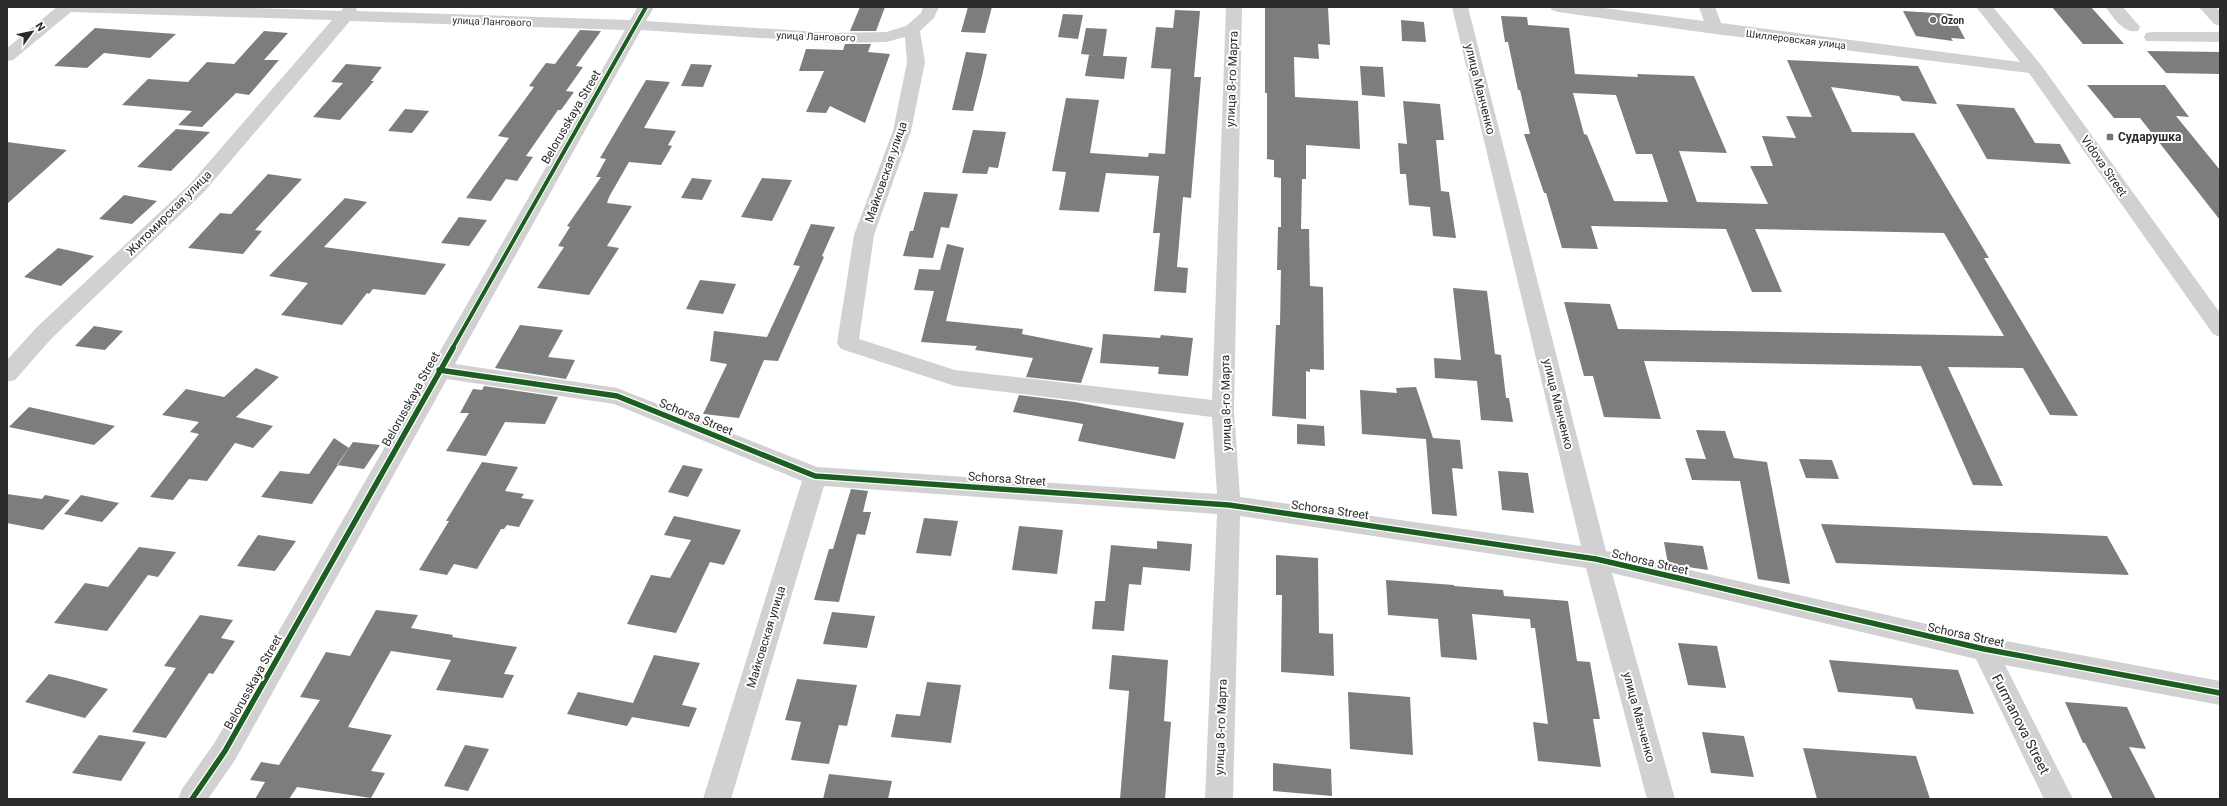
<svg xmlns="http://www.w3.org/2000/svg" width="2227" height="806" font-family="Roboto,sans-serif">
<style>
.building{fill:#7d7d7d;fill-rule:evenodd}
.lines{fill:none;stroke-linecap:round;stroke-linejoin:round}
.minor{fill:#d1d1d1;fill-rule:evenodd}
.cycleway-far1-casing{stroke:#fff;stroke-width:6}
.cycleway-casing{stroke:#fff;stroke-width:8}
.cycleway-far1{stroke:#1b5e20;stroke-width:4}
.cycleway{stroke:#1b5e20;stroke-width:5.5}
.poi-dot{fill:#767676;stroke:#fff;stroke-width:1.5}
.labels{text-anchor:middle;stroke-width:4;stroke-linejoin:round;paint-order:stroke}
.far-poi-label{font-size:10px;font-weight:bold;fill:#2c2c2c;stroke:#fff;text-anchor:start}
.far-street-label{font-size:10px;fill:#2c2c2c;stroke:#fff}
.street-label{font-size:12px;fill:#2c2c2c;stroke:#fff}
.poi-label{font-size:12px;font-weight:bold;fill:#2c2c2c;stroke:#fff;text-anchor:start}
.near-street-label{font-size:14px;fill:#2c2c2c;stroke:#fff}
</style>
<rect width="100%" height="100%" fill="#fff"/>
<path class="building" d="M 860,7 L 885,7 L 876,31 L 850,31 Z
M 968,7 L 992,7 L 985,33 L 961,32 Z
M 1265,7 L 1328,7 L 1330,45 L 1318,44 L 1319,59 L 1294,57 L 1295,97 L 1358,101 L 1360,149 L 1306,145 L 1306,179 L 1302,179 L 1301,229 L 1309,229 L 1310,286 L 1323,287 L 1324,370 L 1310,369 L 1310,372 L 1306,371 L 1306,419 L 1272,416 L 1276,325 L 1280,325 L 1281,270 L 1277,270 L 1278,227 L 1281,227 L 1281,178 L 1274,177 L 1274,160 L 1267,159 L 1267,93 L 1265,93 Z
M 2052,7 L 2091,7 L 2124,44 L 2083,44 Z
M 1175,10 L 1200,11 L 1194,77 L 1201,77 L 1191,198 L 1183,197 L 1177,267 L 1188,268 L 1186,293 L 1154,291 L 1160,233 L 1153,233 L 1159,176 L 1106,173 L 1099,212 L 1059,210 L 1066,172 L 1052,171 L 1066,98 L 1099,100 L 1090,153 L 1148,157 L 1149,153 L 1165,154 L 1171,69 L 1151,68 L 1156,27 L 1173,28 Z
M 1903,11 L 1952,14 L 1965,39 L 1951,38 L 1953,41 L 1916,36 Z
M 1063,14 L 1083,15 L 1078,39 L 1058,37 Z
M 1501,16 L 1527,17 L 1528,25 L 1569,28 L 1575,74 L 1638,77 L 1637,74 L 1694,76 L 1727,153 L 1679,151 L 1697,202 L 1768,204 L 1750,166 L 1773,166 L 1762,136 L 1796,138 L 1786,116 L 1812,117 L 1787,60 L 1918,66 L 1937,104 L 1902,101 L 1899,96 L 1831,87 L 1852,132 L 1914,133 L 1989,258 L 1984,258 L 2078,416 L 2050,415 L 2023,368 L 1948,367 L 2003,486 L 1973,485 L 1921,366 L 1644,361 L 1661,419 L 1604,417 L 1593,376 L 1584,376 L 1564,302 L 1610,304 L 1618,329 L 2004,336 L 1944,233 L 1755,229 L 1782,292 L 1752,292 L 1726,229 L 1591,226 L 1598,249 L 1562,248 L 1546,193 L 1544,193 L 1524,134 L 1530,134 L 1520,90 L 1518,90 L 1508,42 L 1505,42 ZM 1573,93 L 1616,95 L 1636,154 L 1652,154 L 1668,202 L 1614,201 L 1587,135 L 1584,134 Z
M 1401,20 L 1424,22 L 1426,42 L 1402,41 Z
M 95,28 L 176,34 L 150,58 L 104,53 L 87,68 L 54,66 Z
M 1086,28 L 1107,29 L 1103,56 L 1081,54 Z
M 580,30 L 601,31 L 576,66 L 583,67 L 566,91 L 574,92 L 561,110 L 558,110 L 526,156 L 533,157 L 517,181 L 506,179 L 491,201 L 466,198 L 509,138 L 498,136 L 534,87 L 529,86 L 546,63 L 555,64 Z
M 264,31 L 288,33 L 264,60 L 279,60 L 249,95 L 236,93 L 202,127 L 178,125 L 192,111 L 122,105 L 148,79 L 188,82 L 207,62 L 234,64 Z
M 845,44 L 871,44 L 868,52 L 890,54 L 865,123 L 830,106 L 826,113 L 806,112 L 824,71 L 799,71 L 806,49 L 843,50 Z
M 2147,51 L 2220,52 L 2220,74 L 2166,73 Z
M 966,52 L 987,54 L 982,76 L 973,111 L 952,110 Z
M 1089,55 L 1127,57 L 1124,79 L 1085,76 Z
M 346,64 L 382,67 L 371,81 L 374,81 L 340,120 L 313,117 L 343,83 L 331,82 Z
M 691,64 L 712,65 L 703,87 L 681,86 Z
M 1360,66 L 1383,67 L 1385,97 L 1362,95 Z
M 646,80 L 670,82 L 644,128 L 676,131 L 668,145 L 672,146 L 661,165 L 629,162 L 609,197 L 607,203 L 632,206 L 607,246 L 619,248 L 589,295 L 537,288 L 564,247 L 558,246 L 570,227 L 567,226 L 601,177 L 596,177 L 606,159 L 600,158 Z
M 2087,85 L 2165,85 L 2189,117 L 2176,116 L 2220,170 L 2220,220 L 2140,118 L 2114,118 Z
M 1403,101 L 1440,104 L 1444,140 L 1436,140 L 1441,191 L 1449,192 L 1456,238 L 1433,236 L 1430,207 L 1409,205 L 1406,174 L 1400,174 L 1398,143 L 1407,144 Z
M 1956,104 L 2014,108 L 2035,143 L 2060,144 L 2071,164 L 1987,159 Z
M 405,109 L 429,111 L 412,133 L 388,131 Z
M 176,129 L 210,132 L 171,171 L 137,167 Z
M 973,130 L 1006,132 L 998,168 L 989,167 L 987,174 L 962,173 Z
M 7,142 L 67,150 L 7,204 Z
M 268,174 L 302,179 L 255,230 L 262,231 L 243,254 L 188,248 L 220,213 L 231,214 Z
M 692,178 L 712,180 L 702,200 L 681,198 Z
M 762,178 L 792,180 L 772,221 L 741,217 Z
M 924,192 L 958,194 L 949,228 L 941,227 L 933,258 L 903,256 L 910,231 L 913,231 Z
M 124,195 L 157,201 L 132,224 L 99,219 Z
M 345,198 L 367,202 L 324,247 L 446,264 L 425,295 L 373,289 L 369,294 L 367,293 L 342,325 L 281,315 L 308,283 L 269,276 Z
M 459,217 L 487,220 L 469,246 L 441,243 Z
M 811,224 L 835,227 L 822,256 L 824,257 L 778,361 L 764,360 L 739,418 L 703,414 L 727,364 L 710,361 L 714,331 L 767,337 L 800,266 L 793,265 Z
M 947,244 L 964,248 L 946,321 L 1023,329 L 1022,334 L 1093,348 L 1081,383 L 1026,377 L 1033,358 L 975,350 L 977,346 L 921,342 L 934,291 L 914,290 L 919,269 L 940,270 Z
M 58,248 L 94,256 L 61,286 L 24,277 Z
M 700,280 L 736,284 L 723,314 L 686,309 Z
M 1453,288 L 1487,291 L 1495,354 L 1501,355 L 1506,398 L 1509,398 L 1513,422 L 1481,420 L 1477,381 L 1435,378 L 1434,358 L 1461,360 Z
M 520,325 L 563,330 L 548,357 L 575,360 L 566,379 L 495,368 Z
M 94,326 L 123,331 L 105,350 L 75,346 Z
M 1103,334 L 1160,338 L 1161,335 L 1193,338 L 1188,376 L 1158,374 L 1159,367 L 1100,363 Z
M 256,368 L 279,377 L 236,417 L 273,426 L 253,448 L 235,443 L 207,481 L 189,479 L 173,500 L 150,497 L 199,434 L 190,432 L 199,422 L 162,415 L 186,389 L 224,397 Z
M 484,386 L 558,397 L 545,424 L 505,422 L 486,456 L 446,451 L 469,413 L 460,413 L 473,389 L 482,390 Z
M 1416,387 L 1433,438 L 1460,440 L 1463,469 L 1452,468 L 1457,516 L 1432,514 L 1426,439 L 1362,434 L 1360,390 L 1397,393 L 1396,388 Z
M 1019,395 L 1075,402 L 1184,423 L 1175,459 L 1078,441 L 1083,424 L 1013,412 Z
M 29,407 L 115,426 L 94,445 L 9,427 Z
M 1297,424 L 1324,426 L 1325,446 L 1297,444 Z
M 1696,430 L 1725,431 L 1734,458 L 1767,462 L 1790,584 L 1758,579 L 1740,481 L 1692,480 L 1685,458 L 1706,459 Z
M 334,438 L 349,448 L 312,504 L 261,497 L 280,471 L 309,474 Z
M 353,442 L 380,445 L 364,469 L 337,465 Z
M 1799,459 L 1832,460 L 1839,479 L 1806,478 Z
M 482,462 L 518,467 L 505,491 L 524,494 L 521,498 L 534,500 L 519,527 L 507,525 L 504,529 L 501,529 L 477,569 L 454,564 L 447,575 L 419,570 L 449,521 L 446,521 Z
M 683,465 L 703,469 L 688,497 L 668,492 Z
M 1498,471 L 1528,473 L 1534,513 L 1502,510 Z
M 851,489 L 868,491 L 863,512 L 871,512 L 865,535 L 857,534 L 839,602 L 814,600 L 829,549 L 833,549 Z
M 7,494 L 42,499 L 45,495 L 70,500 L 43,530 L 7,523 Z
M 81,495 L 119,503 L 102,522 L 64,514 Z
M 674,516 L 741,530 L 724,565 L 710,562 L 676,633 L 627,624 L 651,575 L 670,578 L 691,540 L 664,535 Z
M 924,518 L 958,521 L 951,556 L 916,553 Z
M 1821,524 L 2107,536 L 2129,575 L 1836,563 Z
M 1019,526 L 1063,530 L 1057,574 L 1012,570 Z
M 258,535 L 296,541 L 275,571 L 237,566 Z
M 1157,541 L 1192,544 L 1190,571 L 1143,567 L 1141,585 L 1129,584 L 1124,631 L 1092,629 L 1095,601 L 1105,601 L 1111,545 L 1157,549 Z
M 1664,542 L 1703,546 L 1708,570 L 1668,564 Z
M 139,547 L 176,552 L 158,577 L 148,575 L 107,631 L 54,623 L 85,583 L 108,587 Z
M 1276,555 L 1318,558 L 1319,633 L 1333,634 L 1334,676 L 1281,672 L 1282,595 L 1276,595 Z
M 1386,580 L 1454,585 L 1454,586 L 1503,590 L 1504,596 L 1568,601 L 1577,661 L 1590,662 L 1600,719 L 1593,719 L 1601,767 L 1538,761 L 1533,722 L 1548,724 L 1535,628 L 1531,628 L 1530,619 L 1472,614 L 1477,660 L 1441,657 L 1438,619 L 1388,615 Z
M 376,610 L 418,615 L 411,628 L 453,635 L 452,637 L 517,647 L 504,674 L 514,675 L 503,698 L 436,690 L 451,660 L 391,651 L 348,727 L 392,735 L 371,771 L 385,773 L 371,798 L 297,787 L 289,799 L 255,799 L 265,782 L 250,780 L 261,762 L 279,765 L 320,700 L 300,697 L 326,652 L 350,656 Z
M 832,612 L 875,616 L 867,648 L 823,644 Z
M 200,615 L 233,620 L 221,638 L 235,641 L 213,674 L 209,673 L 166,738 L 132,732 L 176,668 L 164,666 Z
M 1678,643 L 1717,646 L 1726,688 L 1688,685 Z
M 654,655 L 700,663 L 682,705 L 697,708 L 689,727 L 632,717 L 627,726 L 567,714 L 578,692 L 633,703 Z
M 1112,655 L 1168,660 L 1164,721 L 1171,722 L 1165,799 L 1120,799 L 1129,691 L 1109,689 Z
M 1829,660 L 1958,670 L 1974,714 L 1916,709 L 1912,698 L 1838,692 Z
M 49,674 L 71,679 L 108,689 L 85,718 L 25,702 Z
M 797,679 L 857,685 L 847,726 L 839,725 L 829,764 L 791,760 L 801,722 L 785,720 Z
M 927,682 L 961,685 L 951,743 L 891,737 L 896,714 L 920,716 Z
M 1348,692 L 1410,697 L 1413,755 L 1350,749 Z
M 2065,702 L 2127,707 L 2146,749 L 2129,747 L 2156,799 L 2113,799 L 2085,743 L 2083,743 Z
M 1702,732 L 1744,736 L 1754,777 L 1711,773 Z
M 99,735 L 146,742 L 121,781 L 72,773 Z
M 465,745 L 489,749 L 468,791 L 444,786 Z
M 1803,748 L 1916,756 L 1930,799 L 1817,799 Z
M 1273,763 L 1331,769 L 1332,796 L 1273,791 Z
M 829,774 L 892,781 L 888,799 L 823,799 Z"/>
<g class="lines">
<path class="minor" d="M 57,7 L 225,7 L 341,11 L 344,7 L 356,7 L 357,11 L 630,20 L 638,7 L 654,7 L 646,21 L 836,33 L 886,32 L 906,26 L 921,13 L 923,7 L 939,7 L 934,18 L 920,31 L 925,62 L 911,131 L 874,235 L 859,339 L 955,370 L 1212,400 L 1226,7 L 1242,7 L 1234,410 L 1240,497 L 1581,546 L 1452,7 L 1468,7 L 1606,551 L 1984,637 L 2220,681 L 2220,705 L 2005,665 L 2073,799 L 2044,799 L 1976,659 L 1612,573 L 1675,799 L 1647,799 L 1586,568 L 1240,516 L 1233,799 L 1205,799 L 1217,514 L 824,486 L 731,799 L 703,799 L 802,481 L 614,404 L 447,379 L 235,760 L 208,799 L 178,799 L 182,789 L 215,742 L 625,30 L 350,21 L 204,192 L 51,339 L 15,380 L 7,382 L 7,360 L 37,327 L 190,184 L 332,20 L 71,12 L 13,60 L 7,61 L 7,48 ZM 641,30 L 836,43 L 886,42 L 905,37 L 907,62 L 893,131 L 854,235 L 837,343 L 841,349 L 955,386 L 1212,417 L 1217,494 L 817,467 L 617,388 L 455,364 Z
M 1550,7 L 1596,7 L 1704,21 L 1699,7 L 1715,7 L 1721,23 L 2020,62 L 1976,7 L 1993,7 L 2041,65 L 2220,313 L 2220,337 L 2213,334 L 2029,73 L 1715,34 L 1558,12 L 1552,10 Z
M 2106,7 L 2123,7 L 2140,27 L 2138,31 C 2124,34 2113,18 2106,7 Z
M 2199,7 L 2216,7 L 2220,11 L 2220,26 L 2214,24 Z
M 2152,32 L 2220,32 L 2220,42 L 2146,41 L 2144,37 L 2146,33 Z"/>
<g class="cycleway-far1-casing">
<path id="cycleway-far1" d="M 452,349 L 646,7"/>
</g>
<g class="cycleway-casing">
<path id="cycleway" d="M 439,370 L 617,396 L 815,476 L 1229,505 L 1596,559 L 1984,649 L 2220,693
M 192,799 L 225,751 L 453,348"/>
</g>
<use href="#cycleway-far1" class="cycleway-far1"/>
<use href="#cycleway" class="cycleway"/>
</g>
<g class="poi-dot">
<circle cx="1933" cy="20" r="4"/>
<rect x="2106" y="133" width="8" height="8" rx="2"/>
</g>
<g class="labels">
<g class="far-poi-label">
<text x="1941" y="24">Ozon</text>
</g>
<g class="far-street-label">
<text transform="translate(492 21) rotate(2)" y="4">улица Лангового</text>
<text transform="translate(816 36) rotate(2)" y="4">улица Лангового</text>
<text transform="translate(1796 39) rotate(7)" y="4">Шиллеровская улица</text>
</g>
<g class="street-label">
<text transform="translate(1232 79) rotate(-88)" y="4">улица 8-го Марта</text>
<text transform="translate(1480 89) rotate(76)" y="4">улица Манченко</text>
<text transform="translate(571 117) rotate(-60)" y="4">Belorusskaya Street</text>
<text transform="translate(2104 166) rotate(55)" y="4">Vidova Street</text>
<text transform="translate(886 172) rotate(-71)" y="4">Майковская улица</text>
<text transform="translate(169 213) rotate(-45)" y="4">Житомирская улица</text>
<text transform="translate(411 399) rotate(-61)" y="4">Belorusskaya Street</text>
<text transform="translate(1226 403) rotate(-91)" y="4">улица 8-го Марта</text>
<text transform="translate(1558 404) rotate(76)" y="4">улица Манченко</text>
<text transform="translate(696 417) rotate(22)" y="4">Schorsa Street</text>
<text transform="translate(1007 479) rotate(4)" y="4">Schorsa Street</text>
<text transform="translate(1330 510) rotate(8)" y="4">Schorsa Street</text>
<text transform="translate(1650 562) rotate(13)" y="4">Schorsa Street</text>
<text transform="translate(1966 635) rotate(12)" y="4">Schorsa Street</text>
<text transform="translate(766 637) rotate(-73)" y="4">Майковская улица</text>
<text transform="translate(253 682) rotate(-61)" y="4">Belorusskaya Street</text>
<text transform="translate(1639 717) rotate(75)" y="4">улица Манченко</text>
<text transform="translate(1221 727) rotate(-88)" y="4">улица 8-го Марта</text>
</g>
<g class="poi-label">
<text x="2118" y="141">Сударушка</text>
</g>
<g class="near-street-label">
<text transform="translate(2021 724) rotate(63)" y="5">Furmanova Street</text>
</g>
</g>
<rect width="2227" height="806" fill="none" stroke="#2c2c2c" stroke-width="16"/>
<g transform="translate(32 32) rotate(57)" stroke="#ffffff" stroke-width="3" paint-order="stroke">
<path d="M0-3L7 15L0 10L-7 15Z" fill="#2c2c2c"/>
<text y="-6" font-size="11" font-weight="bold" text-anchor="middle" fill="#2c2c2c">N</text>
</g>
</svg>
